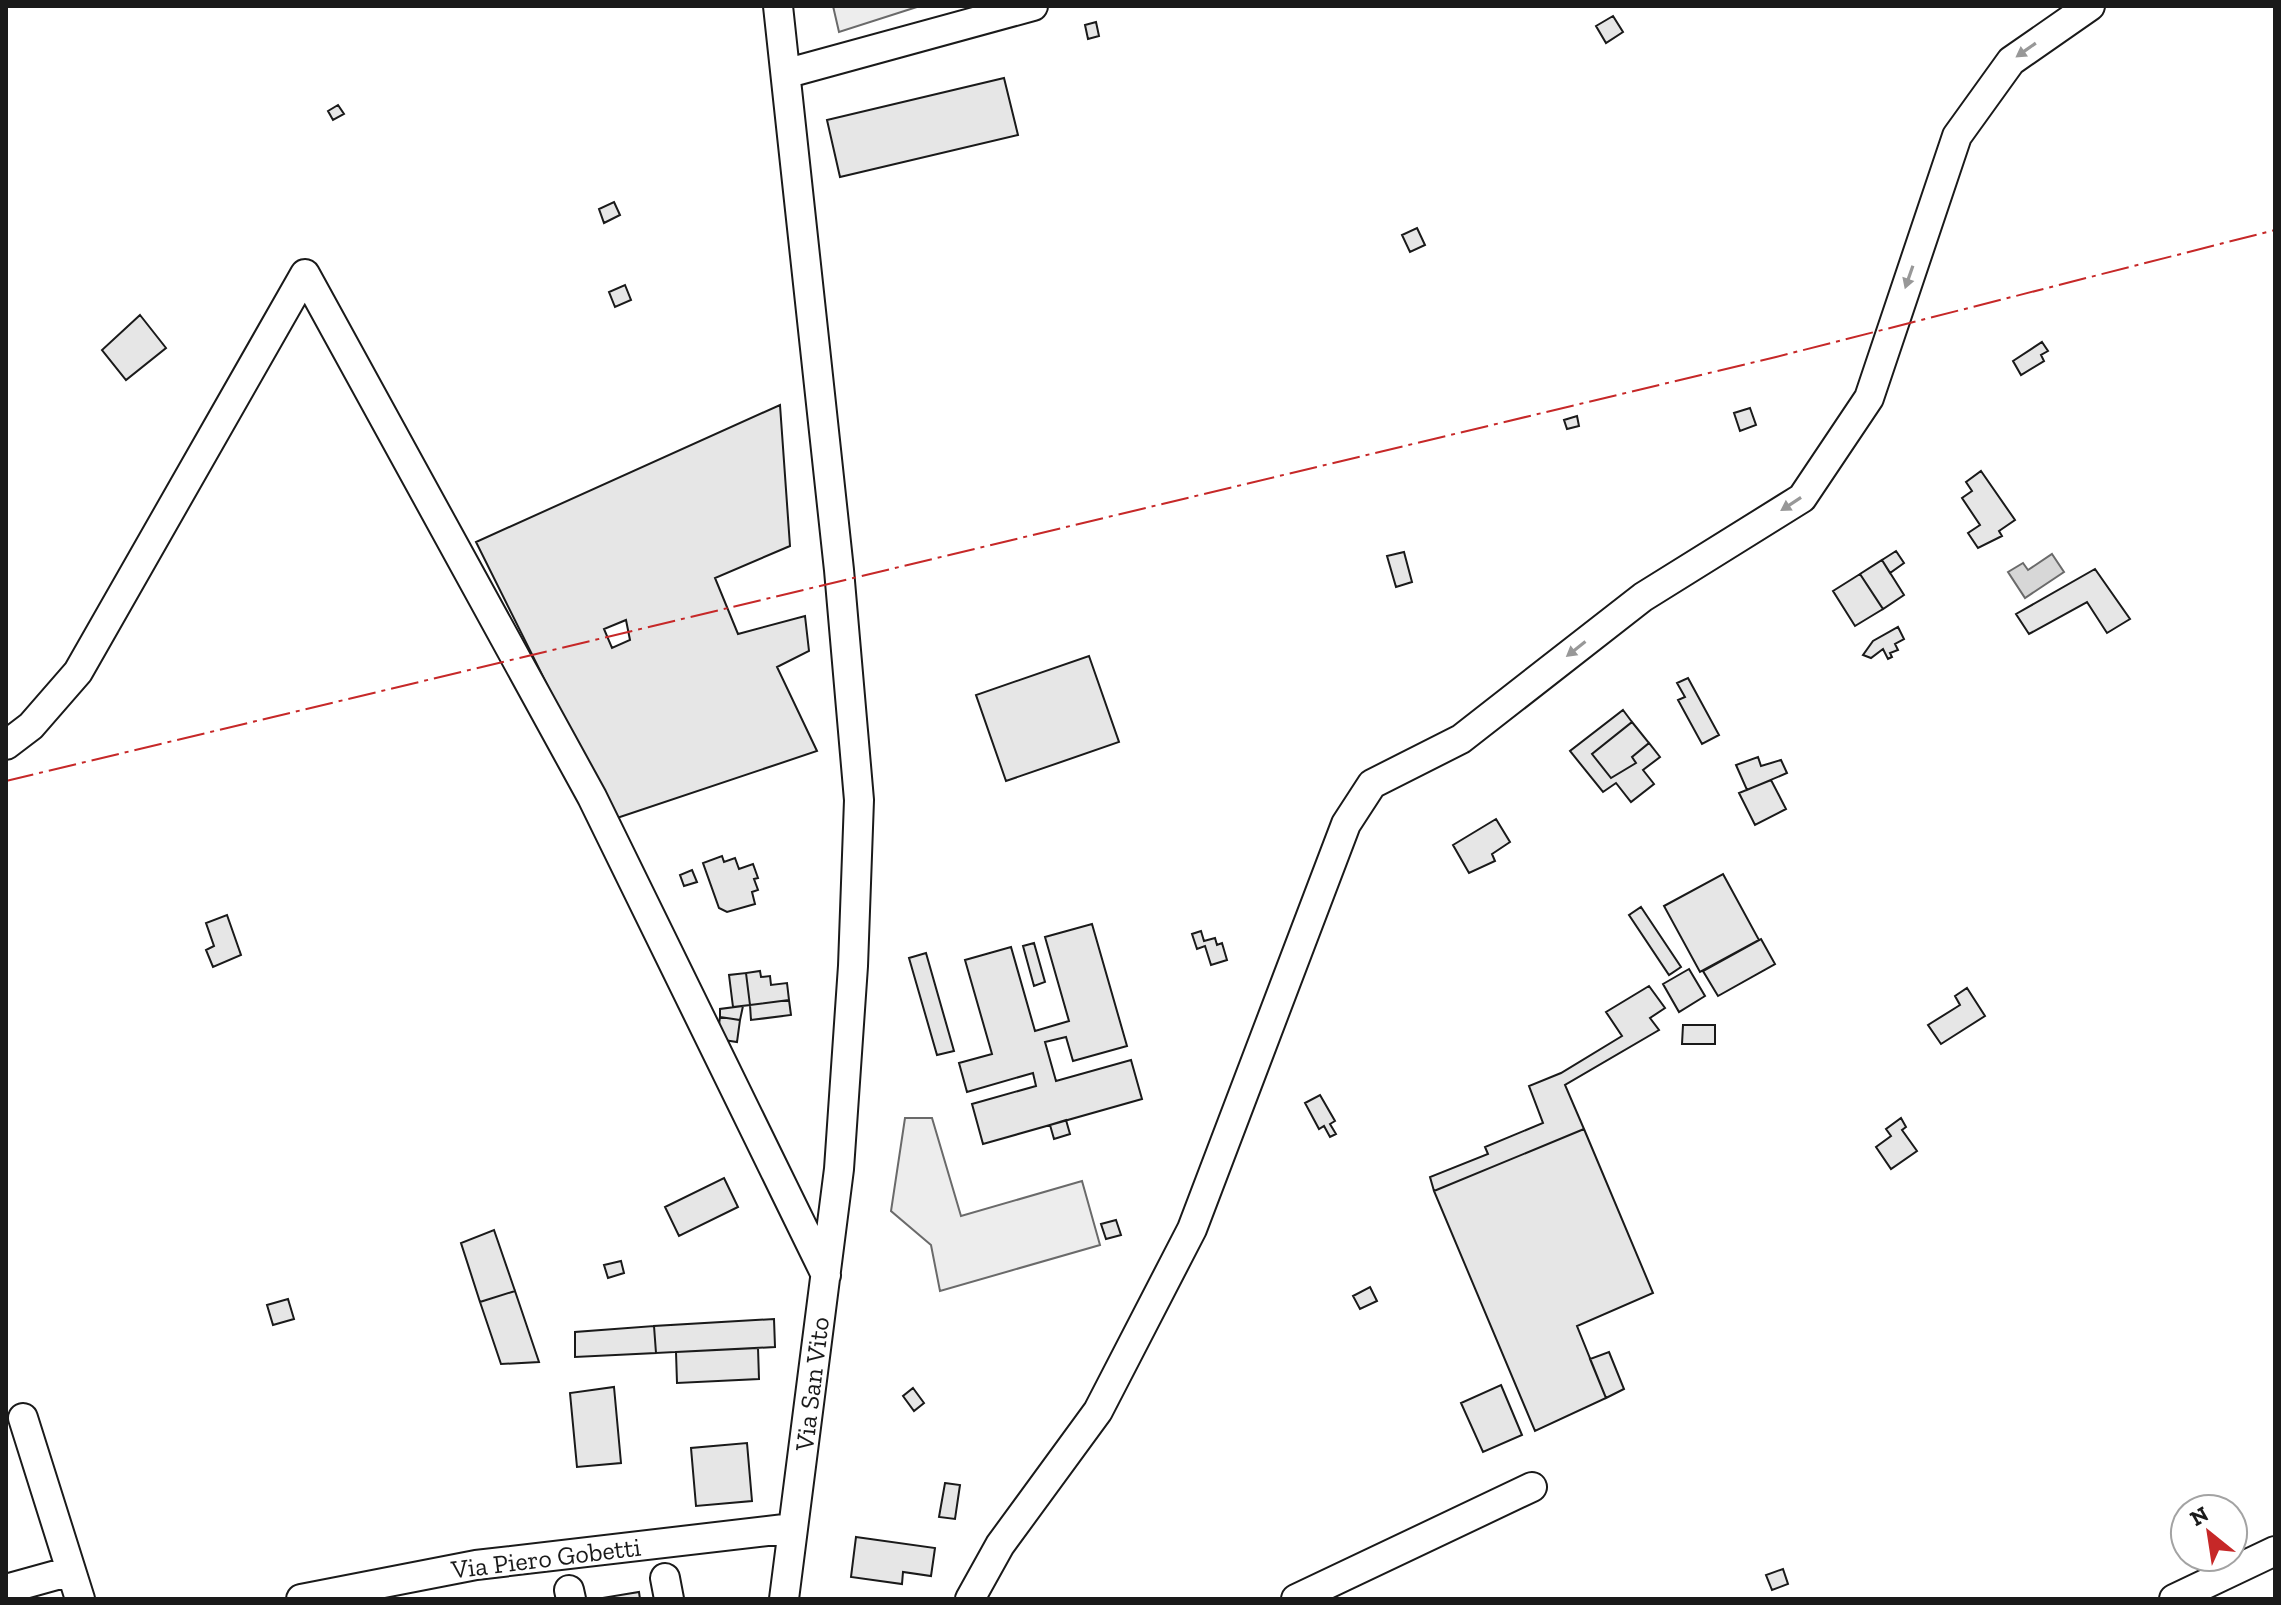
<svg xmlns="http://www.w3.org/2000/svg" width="2281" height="1605" font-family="'Zilla Slab',serif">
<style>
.built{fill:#ededed;stroke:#6a6a6a;stroke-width:2}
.water{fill:#d7d7d7;stroke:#6a6a6a;stroke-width:2}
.building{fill:#e6e6e6;stroke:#1a1a1a;stroke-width:2;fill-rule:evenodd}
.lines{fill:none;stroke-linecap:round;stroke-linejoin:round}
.minor-casing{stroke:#1a1a1a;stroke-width:32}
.minor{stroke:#fff;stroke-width:28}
.power{stroke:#c62828;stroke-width:2;stroke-dasharray:28 6 4 6;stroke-linecap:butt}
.oneway{fill:#989898}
.labels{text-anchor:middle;stroke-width:6;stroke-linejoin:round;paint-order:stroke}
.street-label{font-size:26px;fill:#1a1a1a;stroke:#fff}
</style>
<rect width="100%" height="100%" fill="#fff"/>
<path class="built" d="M 833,6 L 920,6 L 839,32 Z
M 905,1118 L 932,1118 L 961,1216 L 1082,1181 L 1100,1245 L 940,1291 L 931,1245 L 891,1211 Z"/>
<path class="water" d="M 2052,554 L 2064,572 L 2025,598 L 2008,572 L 2023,563 L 2028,570 Z"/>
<path class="building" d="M 1613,16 L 1623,32 L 1606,43 L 1596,26 Z
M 1096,22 L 1099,36 L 1088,39 L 1085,25 Z
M 1004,78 L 1018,135 L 840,177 L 827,120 Z
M 338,105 L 344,114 L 333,120 L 328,111 Z
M 614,202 L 620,215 L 604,223 L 599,209 Z
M 1417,228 L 1425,245 L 1410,252 L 1402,235 Z
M 625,285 L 631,300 L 615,307 L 609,292 Z
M 140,315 L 166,348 L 126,380 L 102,350 Z
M 2042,342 L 2048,351 L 2041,355 L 2044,361 L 2021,375 L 2013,361 Z
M 780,405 L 790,546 L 715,578 L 738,634 L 805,616 L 809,651 L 777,667 L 817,751 L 614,819 L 476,542 ZM 626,620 L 630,640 L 612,648 L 604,629 Z
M 1750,408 L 1756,425 L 1740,431 L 1734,413 Z
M 1577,416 L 1579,426 L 1567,429 L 1564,420 Z
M 1981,471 L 2015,520 L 1999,531 L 2002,536 L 1978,548 L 1968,533 L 1980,525 L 1962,498 L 1972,491 L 1966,482 Z
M 1896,551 L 1904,563 L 1890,573 L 1882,560 Z
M 1404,552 L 1412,582 L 1396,587 L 1387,556 Z
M 1882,560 L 1904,595 L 1883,609 L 1860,574 Z
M 2095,569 L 2130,619 L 2107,633 L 2087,602 L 2029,634 L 2016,614 Z
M 1860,574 L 1883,609 L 1855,626 L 1833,591 Z
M 1898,627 L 1904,639 L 1895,644 L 1898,650 L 1890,653 L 1892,657 L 1888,659 L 1883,649 L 1871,658 L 1863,655 L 1873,641 Z
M 1089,656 L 1119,742 L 1006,781 L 976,695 Z
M 1688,678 L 1719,735 L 1702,744 L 1678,700 L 1685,697 L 1677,683 Z
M 1623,710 L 1632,722 L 1592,754 L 1611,778 L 1636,763 L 1632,757 L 1649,743 L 1660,757 L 1643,770 L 1654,784 L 1631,802 L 1616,783 L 1603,792 L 1570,751 Z
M 1632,722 L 1649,743 L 1632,757 L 1636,763 L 1611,778 L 1592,754 Z
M 1758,757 L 1761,766 L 1781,760 L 1787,773 L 1747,790 L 1736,765 Z
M 1771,780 L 1786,809 L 1755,825 L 1739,793 Z
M 1496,819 L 1510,842 L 1492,854 L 1495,861 L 1469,873 L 1453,845 Z
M 722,856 L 724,862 L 735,858 L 739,869 L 753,864 L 758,878 L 754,879 L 758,890 L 752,892 L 755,904 L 727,912 L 719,908 L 703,863 Z
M 692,870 L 697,882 L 684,886 L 680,875 Z
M 1723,874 L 1759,940 L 1700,972 L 1664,906 Z
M 1641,907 L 1681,967 L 1669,975 L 1629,915 Z
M 227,915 L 241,955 L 213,967 L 206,950 L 214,946 L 206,923 Z
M 1092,924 L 1127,1046 L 1073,1061 L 1066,1037 L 1045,1042 L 1056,1081 L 1131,1060 L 1142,1099 L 983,1144 L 972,1104 L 1036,1086 L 1033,1073 L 967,1092 L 959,1063 L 992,1054 L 965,960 L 1011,947 L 1035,1031 L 1069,1021 L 1045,937 Z
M 1201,931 L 1204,941 L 1215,938 L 1217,945 L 1222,943 L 1227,960 L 1211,965 L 1205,946 L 1197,949 L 1192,934 Z
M 1761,939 L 1775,964 L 1718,996 L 1703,971 Z
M 1034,943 L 1045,982 L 1034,986 L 1023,946 Z
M 926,953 L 954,1051 L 937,1055 L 909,958 Z
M 1689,969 L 1705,996 L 1679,1012 L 1663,984 Z
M 760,971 L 761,977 L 770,976 L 771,985 L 787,983 L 789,1000 L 750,1005 L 746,973 Z
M 746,973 L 750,1005 L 733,1007 L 729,975 Z
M 1649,986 L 1665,1008 L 1650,1018 L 1659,1030 L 1565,1085 L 1584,1129 L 1434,1191 L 1430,1177 L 1488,1154 L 1485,1147 L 1543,1123 L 1529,1086 L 1561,1073 L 1622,1036 L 1606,1012 Z
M 1967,988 L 1985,1016 L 1941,1044 L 1928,1025 L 1960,1005 L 1955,996 Z
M 789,1000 L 791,1015 L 751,1020 L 750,1005 Z
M 743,1006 L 740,1020 L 720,1017 L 720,1009 Z
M 720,1017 L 740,1020 L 737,1042 L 717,1039 Z
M 1683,1025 L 1715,1025 L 1715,1044 L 1682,1044 Z
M 1320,1095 L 1335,1121 L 1330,1124 L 1336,1134 L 1330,1137 L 1324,1126 L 1319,1129 L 1305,1103 Z
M 1901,1118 L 1906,1127 L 1902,1130 L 1917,1151 L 1891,1169 L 1876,1147 L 1891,1136 L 1886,1129 Z
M 1066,1120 L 1070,1134 L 1054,1139 L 1050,1125 Z
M 1584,1129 L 1653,1293 L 1577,1326 L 1606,1398 L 1535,1431 L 1434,1191 Z
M 724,1178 L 738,1207 L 679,1236 L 665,1207 Z
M 1116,1220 L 1121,1235 L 1106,1239 L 1101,1224 Z
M 494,1230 L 515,1291 L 480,1302 L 461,1243 Z
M 621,1261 L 624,1273 L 608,1278 L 604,1265 Z
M 1370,1287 L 1377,1301 L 1360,1309 L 1353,1296 Z
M 515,1291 L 539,1362 L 501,1364 L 480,1302 Z
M 288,1299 L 294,1319 L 273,1325 L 267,1305 Z
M 774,1319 L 775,1347 L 656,1353 L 654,1326 Z
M 654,1326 L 656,1353 L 575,1357 L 575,1332 Z
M 758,1348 L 759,1379 L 677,1383 L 676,1352 Z
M 1609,1352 L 1624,1389 L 1606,1398 L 1590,1359 Z
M 1501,1385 L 1522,1435 L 1483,1452 L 1461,1403 Z
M 614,1387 L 621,1463 L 577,1467 L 570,1393 Z
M 913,1388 L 924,1403 L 914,1411 L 903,1396 Z
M 747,1443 L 752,1501 L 696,1506 L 691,1448 Z
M 945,1483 L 960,1485 L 955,1519 L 939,1517 Z
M 856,1537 L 935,1548 L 931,1576 L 903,1572 L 902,1584 L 851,1577 Z
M 1783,1569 L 1788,1584 L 1772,1590 L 1766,1575 Z
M 639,1592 L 640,1599 L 602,1599 L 602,1598 Z"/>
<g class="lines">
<g class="minor-casing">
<path id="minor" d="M 778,6 L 839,570 L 859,800 L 853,966 L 839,1169 L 784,1599
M 788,73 L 1033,6
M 6,745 L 31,726 L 78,672 L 305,274 L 592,797 L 826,1275
M 23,1418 L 80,1599
M 665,1578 L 669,1599
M 6,1589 L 71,1571
M 569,1590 L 571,1599
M 301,1599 L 476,1565 L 793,1528
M 970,1599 L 1000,1545 L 1098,1411 L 1192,1229 L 1346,824 L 1372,784 L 1461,739 L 1643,597 L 1802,498 L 1869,398 L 1957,136 L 2011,61 L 2090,6
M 1296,1599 L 1532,1487
M 2174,1599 L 2275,1551"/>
</g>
<use href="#minor" class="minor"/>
<path class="power" d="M 6,781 L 1776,357 L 2275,230"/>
</g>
<defs><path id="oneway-solid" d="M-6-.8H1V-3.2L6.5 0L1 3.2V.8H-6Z" transform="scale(2)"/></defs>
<g class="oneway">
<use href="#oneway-solid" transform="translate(2026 50) rotate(145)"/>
<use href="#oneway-solid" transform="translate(1909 277) rotate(109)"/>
<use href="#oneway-solid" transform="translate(1791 504) rotate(147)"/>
<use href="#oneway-solid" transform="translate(1576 649) rotate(142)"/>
</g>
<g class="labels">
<g class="street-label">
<text transform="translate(812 1384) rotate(-83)" y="9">Via San Vito</text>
<text transform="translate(546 1558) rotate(-7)" y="9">Via Piero Gobetti</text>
</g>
</g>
<rect width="2281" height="1605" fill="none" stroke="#1a1a1a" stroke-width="16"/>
<g transform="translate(2209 1533) rotate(330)"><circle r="38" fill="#ffffff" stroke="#a3a3a3" stroke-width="2"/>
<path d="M0-6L14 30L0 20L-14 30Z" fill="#c62828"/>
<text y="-12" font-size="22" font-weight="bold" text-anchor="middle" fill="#1a1a1a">N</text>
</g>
</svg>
